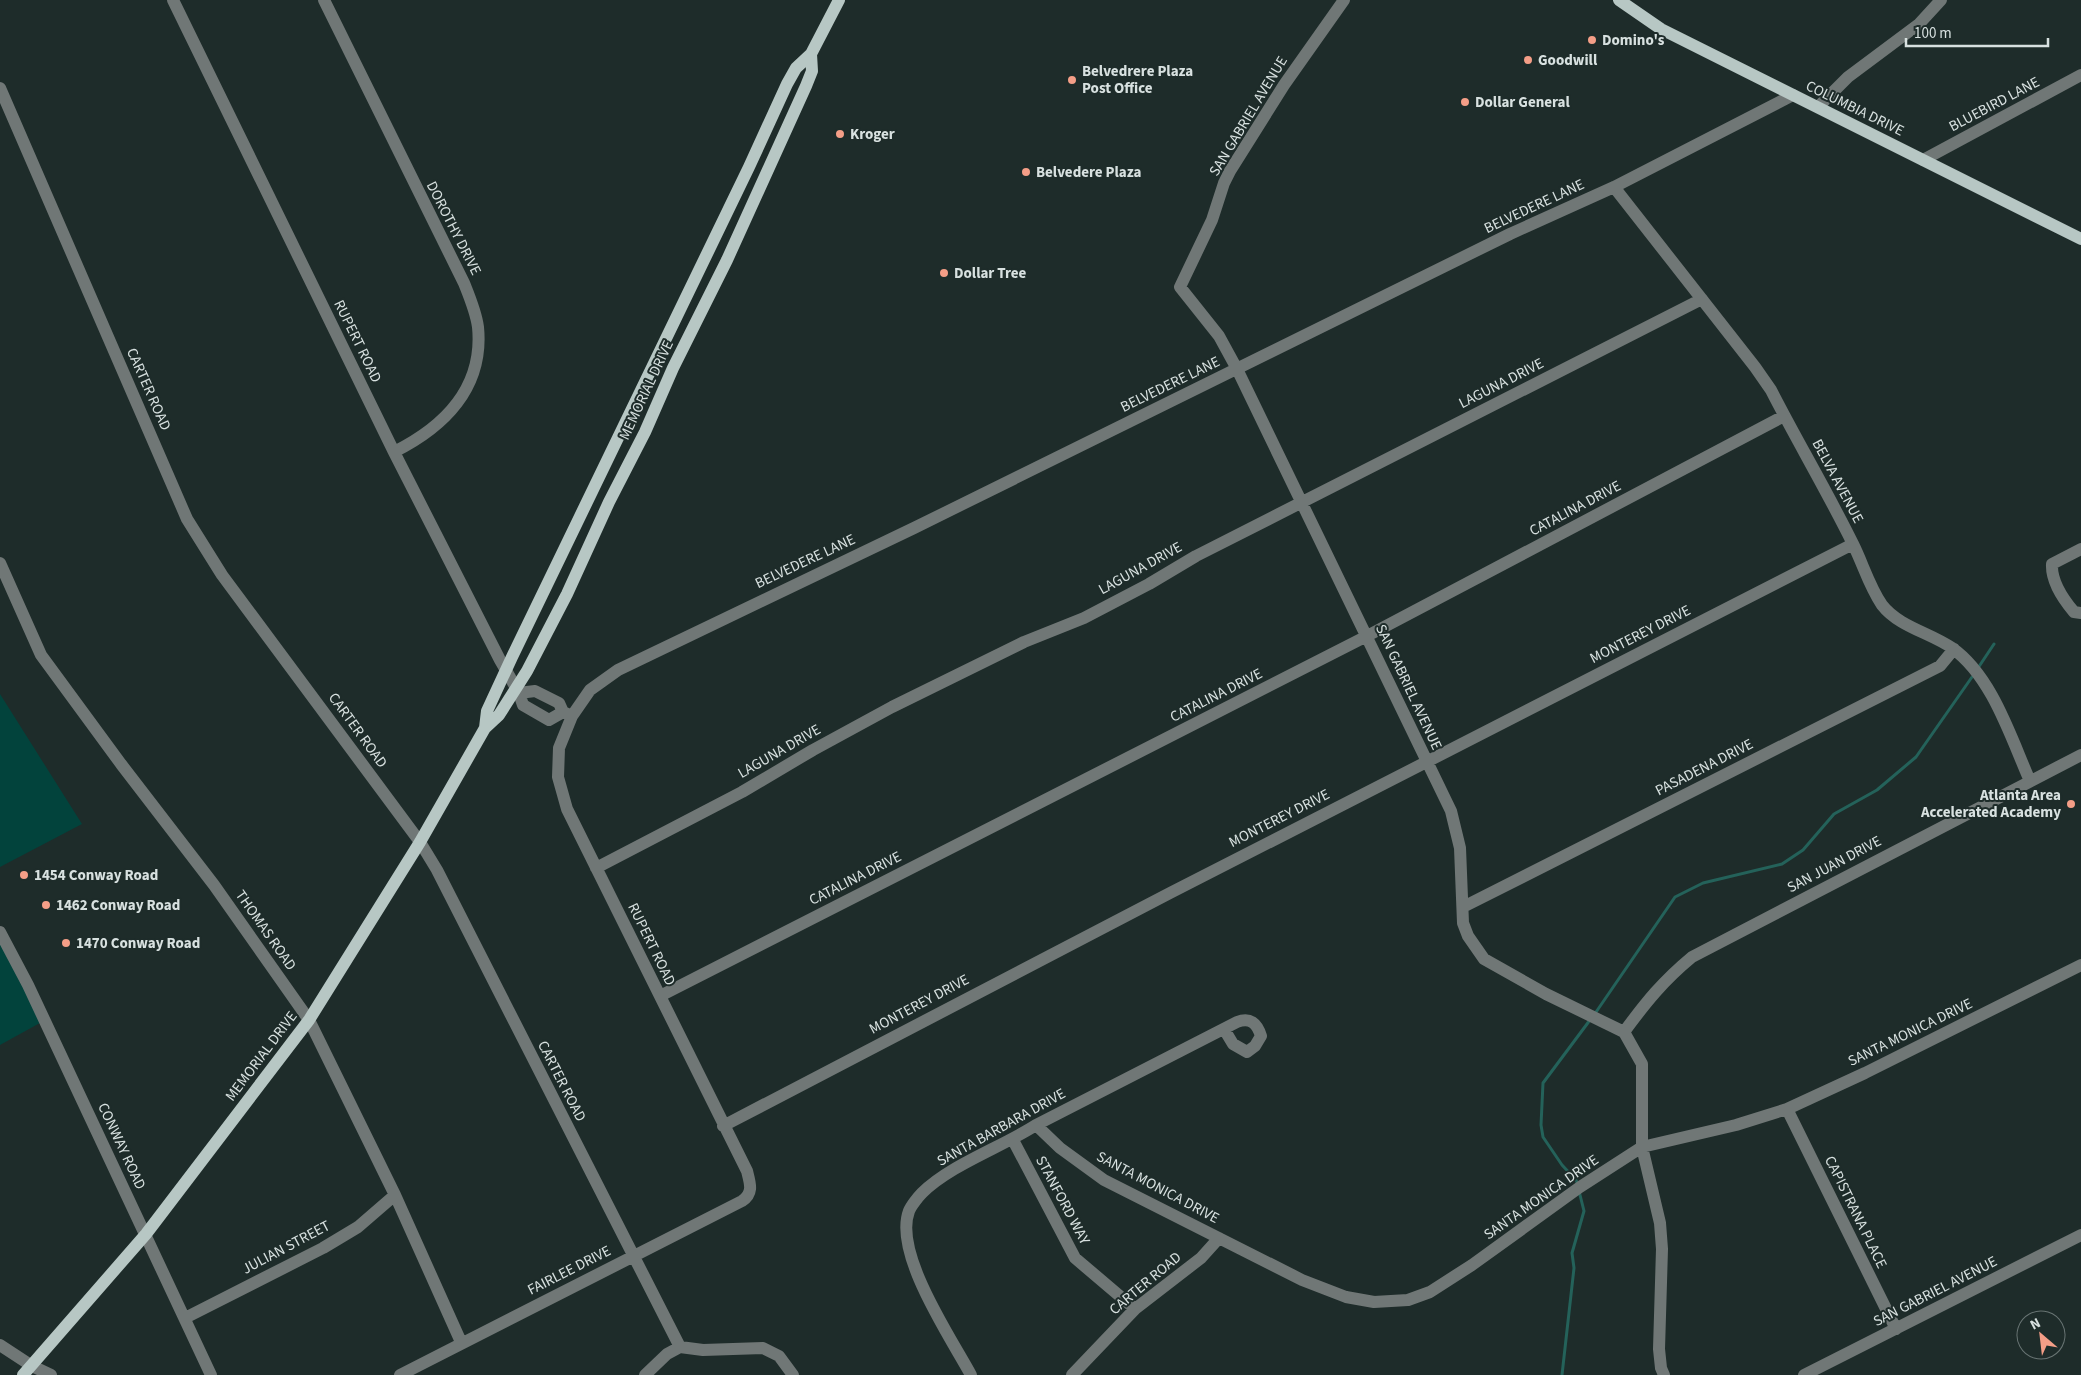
<svg xmlns="http://www.w3.org/2000/svg" width="2081" height="1375" font-family="'Source Sans 3',sans-serif">
<style>
.green{fill:#02433c}
.lines{fill:none;stroke-linecap:round;stroke-linejoin:round}
.stream{stroke:#24625a;stroke-width:3}
.minor{stroke:#707776;stroke-width:12}
.major{stroke:#b7c7c4;stroke-width:12}
.poi-dot{fill:#f49e87;stroke:#1e2c2a;stroke-width:2}
.labels{text-anchor:middle;stroke-width:4;stroke-linejoin:round;paint-order:stroke}
.poi-label{font-size:15px;font-weight:bold;fill:#d8e1e0;stroke:#1e2c2a;text-anchor:start}
.street-label{font-size:15px;fill:#d8e1e0;stroke:#1e2c2a}
</style>
<rect width="100%" height="100%" fill="#1e2c2a"/>
<path class="green" d="M 0,694 L 82,824 L 0,867 Z
M 0,938 L 49,1018 L 0,1045 Z"/>
<g class="lines">
<path class="stream" d="M 1978,668 L 1994,644
M 1594,1015 L 1675,897 L 1703,883 L 1782,864 L 1803,850 L 1834,814 L 1877,790 L 1916,757 L 1972,677
M 1578,1185 L 1576,1180 L 1562,1165 L 1543,1137 L 1541,1125 L 1543,1083 L 1590,1020
M 1562,1375 L 1574,1268 L 1572,1253 L 1584,1211 L 1579,1191"/>
<path class="minor" d="M 173,0 L 394,452 L 500,660 L 519,693 L 523,705 L 549,720 L 563,712
M 324,0 L 464,283 C 470,298 476,312 478,327 C 484,388 444,427 394,452
M 1344,0 L 1284,85 L 1230,171 L 1224,183 L 1212,220 L 1180,287 L 1219,336 L 1237,369 L 1451,811 L 1460,848 L 1463,923 L 1468,936 L 1484,959 L 1546,994 L 1624,1032 L 1642,1064 L 1642,1147 L 1660,1223 L 1662,1249 L 1659,1349 L 1661,1368 L 1664,1375
M 0,88 L 187,519 L 222,575 L 420,842 L 437,870 L 680,1347
M 1818,107 L 1848,77 L 1919,24 L 1941,0
M 1923,160 L 2081,75
M 1614,187 L 1755,367 L 1771,390 C 1797,441 1827,491 1853,544 C 1863,564 1869,586 1882,605 C 1899,627 1931,633 1952,648 C 1992,676 2011,738 2030,781
M 2081,549 L 2052,564 C 2051,582 2063,599 2074,612 L 2081,613
M 0,563 L 41,655 L 121,764 L 214,885 L 309,1020 L 395,1195 L 461,1342
M 519,693 L 535,691 L 559,703 L 563,712 L 570,715
M 596,868 L 742,792 L 813,750 L 892,707 L 1024,642 L 1084,618 L 1149,584 L 1196,556 L 1702,299
M 1463,907 L 1940,666 L 1954,649
M 0,932 L 28,985 L 211,1375
M 660,996 L 1367,636 L 1784,416
M 1624,1032 C 1646,1002 1663,981 1692,957 L 2081,755
M 1787,1109 L 1896,1329
M 1036,1125 L 1060,1148 L 1104,1180 L 1302,1280 L 1346,1297 L 1374,1302 L 1408,1300 L 1430,1292 L 1472,1265 L 1580,1187 L 1642,1147 L 1736,1125 L 1787,1109 L 1865,1073 L 2081,965
M 723,1126 L 1170,893 L 1853,544
M 1013,1140 L 1075,1258 L 1135,1309
M 185,1318 L 323,1248 L 358,1227 L 395,1195
M 0,1345 L 32,1366 L 51,1375
M 680,1347 L 703,1350 L 763,1348 L 779,1356 L 793,1375
M 400,1375 L 742,1201 C 754,1193 750,1183 747,1171 L 567,809 L 558,777 L 559,748 L 572,716 L 590,690 L 618,670 L 914,528 L 1510,234 L 1614,187 L 1793,95
M 645,1375 L 667,1354 L 680,1347
M 971,1375 C 951,1338 893,1253 909,1211 C 911,1206 918,1197 922,1193 C 950,1165 1002,1147 1036,1125 L 1237,1022 C 1250,1017 1257,1023 1261,1036 L 1255,1046 L 1247,1052 L 1233,1044 L 1224,1029
M 1072,1375 L 1135,1309 L 1201,1258 L 1219,1238
M 1804,1375 L 2081,1235"/>
<path class="major" d="M 1619,0 L 1661,29 L 2081,239
M 485,728 L 487,711 L 512,657 L 749,167 L 787,84 L 796,68 L 811,54 L 839,0
M 23,1375 L 146,1234 L 309,1020 L 420,842 L 485,728 L 499,715 L 527,671 L 567,594 L 609,502 L 645,432 L 673,368 L 727,260 L 806,86 L 812,71 L 811,54"/>
</g>
<g class="poi-dot">
<circle cx="1592" cy="40" r="5"/>
<circle cx="1528" cy="60" r="5"/>
<circle cx="1072" cy="80" r="5"/>
<circle cx="1465" cy="102" r="5"/>
<circle cx="840" cy="134" r="5"/>
<circle cx="1026" cy="172" r="5"/>
<circle cx="944" cy="273" r="5"/>
<circle cx="2071" cy="804" r="5"/>
<circle cx="24" cy="875" r="5"/>
<circle cx="46" cy="905" r="5"/>
<circle cx="66" cy="943" r="5"/>
</g>
<g class="labels">
<g class="poi-label">
<text x="1602" y="45">Domino's</text>
<text x="1538" y="65">Goodwill</text>
<text x="1082" y="76">Belvedrere Plaza<tspan x="1082" dy="17">Post Office</tspan></text>
<text x="1475" y="107">Dollar General</text>
<text x="850" y="139">Kroger</text>
<text x="1036" y="177">Belvedere Plaza</text>
<text x="954" y="278">Dollar Tree</text>
<text x="2061" y="800" text-anchor="end">Atlanta Area<tspan x="2061" dy="17">Accelerated Academy</tspan></text>
<text x="34" y="880">1454 Conway Road</text>
<text x="56" y="910">1462 Conway Road</text>
<text x="76" y="948">1470 Conway Road</text>
</g>
<g class="street-label">
<text transform="translate(1994 104) rotate(-28)" y="5">BLUEBIRD LANE</text>
<text transform="translate(1855 108) rotate(26)" y="5">COLUMBIA DRIVE</text>
<text transform="translate(1248 116) rotate(-59)" y="5">SAN GABRIEL AVENUE</text>
<text transform="translate(1534 206) rotate(-25)" y="5">BELVEDERE LANE</text>
<text transform="translate(454 228) rotate(63)" y="5">DOROTHY DRIVE</text>
<text transform="translate(358 341) rotate(64)" y="5">RUPERT ROAD</text>
<text transform="translate(1501 383) rotate(-27)" y="5">LAGUNA DRIVE</text>
<text transform="translate(1170 384) rotate(-26)" y="5">BELVEDERE LANE</text>
<text transform="translate(149 389) rotate(66)" y="5">CARTER ROAD</text>
<text transform="translate(646 390) rotate(-65)" y="5">MEMORIAL DRIVE</text>
<text transform="translate(1838 481) rotate(62)" y="5">BELVA AVENUE</text>
<text transform="translate(1575 508) rotate(-28)" y="5">CATALINA DRIVE</text>
<text transform="translate(805 561) rotate(-25)" y="5">BELVEDERE LANE</text>
<text transform="translate(1140 568) rotate(-29)" y="5">LAGUNA DRIVE</text>
<text transform="translate(1640 634) rotate(-27)" y="5">MONTEREY DRIVE</text>
<text transform="translate(1409 687) rotate(65)" y="5">SAN GABRIEL AVENUE</text>
<text transform="translate(1216 695) rotate(-27)" y="5">CATALINA DRIVE</text>
<text transform="translate(358 730) rotate(54)" y="5">CARTER ROAD</text>
<text transform="translate(779 751) rotate(-30)" y="5">LAGUNA DRIVE</text>
<text transform="translate(1704 767) rotate(-27)" y="5">PASADENA DRIVE</text>
<text transform="translate(1279 818) rotate(-27)" y="5">MONTEREY DRIVE</text>
<text transform="translate(1834 864) rotate(-28)" y="5">SAN JUAN DRIVE</text>
<text transform="translate(855 878) rotate(-27)" y="5">CATALINA DRIVE</text>
<text transform="translate(266 930) rotate(55)" y="5">THOMAS ROAD</text>
<text transform="translate(652 944) rotate(64)" y="5">RUPERT ROAD</text>
<text transform="translate(919 1004) rotate(-28)" y="5">MONTEREY DRIVE</text>
<text transform="translate(1910 1032) rotate(-26)" y="5">SANTA MONICA DRIVE</text>
<text transform="translate(261 1056) rotate(-53)" y="5">MEMORIAL DRIVE</text>
<text transform="translate(562 1081) rotate(63)" y="5">CARTER ROAD</text>
<text transform="translate(1001 1127) rotate(-29)" y="5">SANTA BARBARA DRIVE</text>
<text transform="translate(122 1146) rotate(65)" y="5">CONWAY ROAD</text>
<text transform="translate(1158 1187) rotate(28)" y="5">SANTA MONICA DRIVE</text>
<text transform="translate(1541 1197) rotate(-35)" y="5">SANTA MONICA DRIVE</text>
<text transform="translate(1063 1200) rotate(62)" y="5">STANFORD WAY</text>
<text transform="translate(1856 1212) rotate(64)" y="5">CAPISTRANA PLACE</text>
<text transform="translate(286 1247) rotate(-28)" y="5">JULIAN STREET</text>
<text transform="translate(569 1270) rotate(-27)" y="5">FAIRLEE DRIVE</text>
<text transform="translate(1145 1283) rotate(-40)" y="5">CARTER ROAD</text>
<text transform="translate(1935 1291) rotate(-27)" y="5">SAN GABRIEL AVENUE</text>
</g>
</g>
<g transform="translate(2041 1335) rotate(332)"><circle r="24" fill="#1e2c2a" stroke="#687473"/>
<path d="M0-4L9 19L0 12L-9 19Z" fill="#f49e87"/>
<text y="-8" font-size="14" font-weight="bold" text-anchor="middle" fill="#d8e1e0">N</text>
</g>
<path d="M1906 38v8h142v-8" fill="none" stroke="#d8e1e0" stroke-width="2.5"/>
<text x="1914" y="38" font-size="15" fill="#d8e1e0" stroke="#1e2c2a" stroke-width="4" paint-order="stroke">100 m</text>
</svg>
